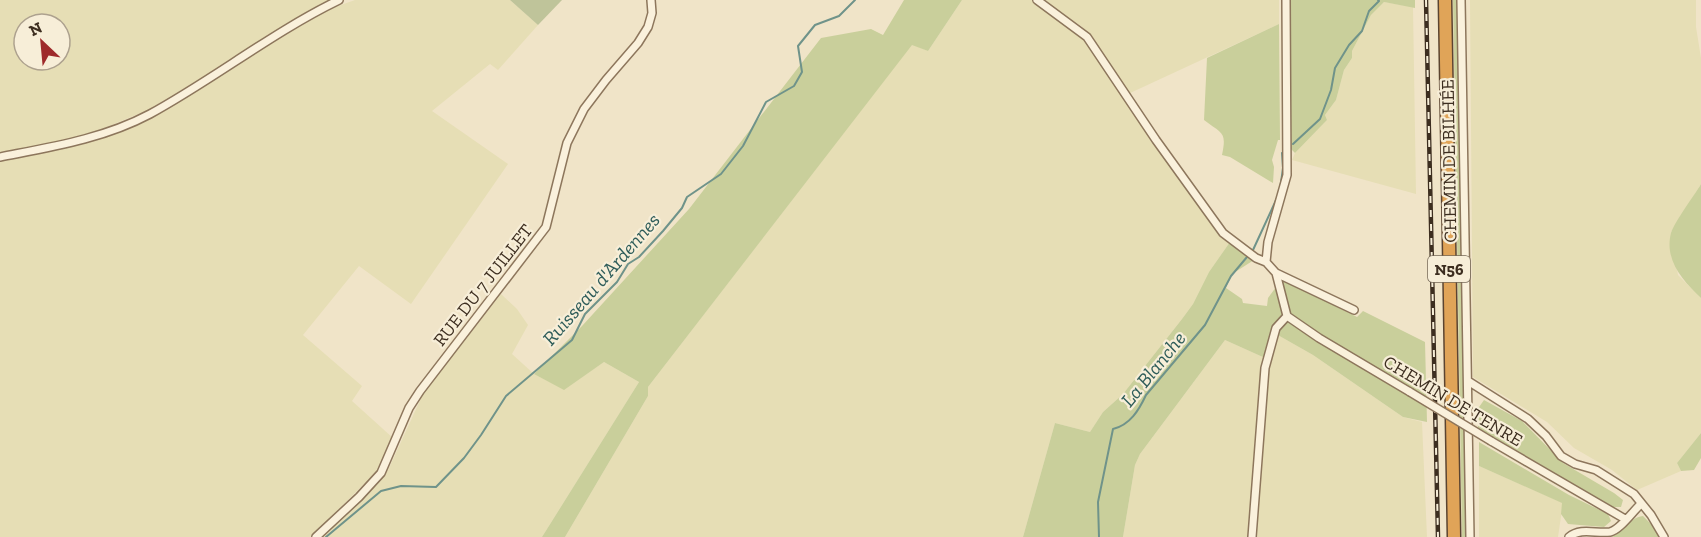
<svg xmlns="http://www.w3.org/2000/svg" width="1701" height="537" font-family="'Zilla Slab',serif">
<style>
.farmland{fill:#e6deb5;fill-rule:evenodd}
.green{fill:#c9cf9b}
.cemetery{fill:#bfc49a}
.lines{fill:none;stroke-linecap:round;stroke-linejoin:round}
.stream{stroke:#6f938a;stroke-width:2}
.street-casing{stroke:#8d765c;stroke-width:10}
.highway-casing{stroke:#5b4430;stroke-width:15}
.street{stroke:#faf1dc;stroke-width:7}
.highway{stroke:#e0a458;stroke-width:12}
.rail-casing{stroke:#3d2e20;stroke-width:4.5}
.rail{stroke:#f7eed8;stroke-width:2;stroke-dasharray:7;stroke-linecap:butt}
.street-bridge-casing{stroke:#8d765c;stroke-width:10;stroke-linecap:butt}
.street-bridge{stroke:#faf1dc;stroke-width:7}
.labels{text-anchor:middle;stroke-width:4.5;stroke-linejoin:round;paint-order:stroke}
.shield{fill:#f7eed8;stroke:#756857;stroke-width:1.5}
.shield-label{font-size:16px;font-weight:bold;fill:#3d2e20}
.street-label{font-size:18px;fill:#3d2e20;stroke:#f7eed8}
.water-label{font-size:20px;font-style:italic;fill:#2f5d5a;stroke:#f7eed8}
</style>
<rect width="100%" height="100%" fill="#f0e4c8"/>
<path class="farmland" d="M 0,0 L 333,0 L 148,110 L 68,143 L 0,157 ZM 24,24 L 60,24 L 60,60 L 24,60 Z
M 355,0 L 510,0 L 538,25 L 498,70 L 490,64 L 432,111 L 508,164 L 411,304 L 359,266 L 303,335 L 362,386 L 352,401 L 393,438 L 376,472 L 311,537 L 0,537 L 0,159 L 99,139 L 149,118 L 324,11 Z
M 962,0 L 1032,0 L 1085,38 L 1230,242 L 1209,272 L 1193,304 L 1182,319 L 1123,394 L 1103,412 L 1090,432 L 1055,423 L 1023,537 L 565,537 L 648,396 L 648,387 L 912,44 L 928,51 Z
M 1042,0 L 1279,0 L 1279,24 L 1128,94 L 1092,36 L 1081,26 Z
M 1470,0 L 1696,0 L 1696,27 L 1701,58 L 1701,184 L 1671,232 L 1678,275 L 1701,298 L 1701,433 L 1677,463 L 1681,471 L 1637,490 L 1612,470 L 1574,448 L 1547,422 L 1473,377 Z
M 1384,2 L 1413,7 L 1416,194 L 1292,160 L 1295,153 L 1327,120 L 1325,115 L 1336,100 L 1344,70 L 1352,58 L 1352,51 L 1371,15 Z
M 501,294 L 517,309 L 528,325 L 512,354 L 534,374 L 564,389 L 604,362 L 639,382 L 542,537 L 320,537 L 382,478 L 389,468 L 423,394 Z
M 1276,334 L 1313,355 L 1403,417 L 1422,422 L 1427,537 L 1254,537 L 1267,368 Z
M 1225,340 L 1265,358 L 1250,537 L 1123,537 L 1135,465 L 1140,454 Z
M 1479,466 L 1563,503 L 1558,537 L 1479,537 Z"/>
<path class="green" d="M 904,0 L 962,0 L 928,51 L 912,45 L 648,387 L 648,396 L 565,537 L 542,537 L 639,382 L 604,362 L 564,390 L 534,374 L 582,326 L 689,209 L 821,38 L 871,29 L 883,35 Z
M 1290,0 L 1415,0 L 1415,8 L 1384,2 L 1371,15 L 1352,51 L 1352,58 L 1344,70 L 1336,100 L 1325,115 L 1327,120 L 1295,153 L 1291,149 L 1290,141 Z
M 1453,0 L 1458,0 L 1467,537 L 1462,537 Z
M 1279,24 L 1280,140 L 1278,140 L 1272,160 L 1274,167 L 1273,183 L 1230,157 L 1222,155 C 1227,131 1222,134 1204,120 L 1207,58 Z
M 1701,184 L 1701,298 C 1683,281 1664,260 1671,233 C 1675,221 1694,196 1701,184 Z
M 1230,242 L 1254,260 L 1232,274 L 1226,288 L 1242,299 L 1243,303 L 1267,306 L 1268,298 L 1282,279 L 1357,317 L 1363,311 L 1425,342 L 1427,422 L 1403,417 L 1313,355 L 1276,334 L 1265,358 L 1225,340 L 1140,454 L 1135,465 L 1123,537 L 1023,537 L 1055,423 L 1090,432 L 1103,412 L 1123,394 L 1182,319 L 1193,304 L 1209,272 Z
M 1484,400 L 1522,421 L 1563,463 L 1614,493 L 1623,500 L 1621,507 L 1613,507 L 1478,428 L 1477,410 Z
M 1701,433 L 1701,458 L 1694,470 L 1681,471 L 1677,463 Z
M 1479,442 L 1569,495 L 1608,514 L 1611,521 L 1604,527 L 1568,524 L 1561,514 L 1562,503 L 1479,466 Z
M 1643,516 L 1652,525 L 1659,537 L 1610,537 C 1624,533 1628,518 1643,516 Z"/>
<path class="cemetery" d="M 510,0 L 562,0 L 538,25 Z"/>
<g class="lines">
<path class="stream" d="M 1293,144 L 1320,119 L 1331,90 L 1335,68 L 1349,45 L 1362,31 L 1369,11 L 1379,1 L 1378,0
M 1280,190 L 1283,168 L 1282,153
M 1253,250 L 1277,198
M 326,537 L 381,491 L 401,486 L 436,487 L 464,458 L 481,435 L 506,396 L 572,340 L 585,314 L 617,282 L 628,264 L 639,257 L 663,231 L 682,208 L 687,197 L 721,174 L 743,146 L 766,102 L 794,86 L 802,72 L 798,46 L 815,25 L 839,16 L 855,0
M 1099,537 L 1098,502 L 1113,429 C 1130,425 1139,410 1146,395 L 1205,325 L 1231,276 L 1247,257"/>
<g class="street-casing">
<path id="street" d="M 1037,0 L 1087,37 L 1156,140 L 1223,233 L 1256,258 L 1266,262 L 1276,273 L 1354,310
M 1461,0 L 1470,537
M 0,157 C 51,147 103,139 150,114 C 214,79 273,32 339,0
M 1266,262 L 1268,242 L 1287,175 L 1286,0
M 1276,273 L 1287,316 L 1319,338 L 1410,392
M 1468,381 L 1528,419 L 1546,436 L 1561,456 L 1575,464 L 1596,470 L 1634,494 L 1651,515 L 1664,537
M 1491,441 L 1625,519
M 316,537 L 359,497 L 381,473 L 409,408 L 420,391 L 546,227 L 567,143 L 584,109 L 606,80 L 638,43 L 648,27 L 652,13 L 651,0
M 1252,537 L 1265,368 L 1276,328 L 1287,316
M 1569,537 C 1581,527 1596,534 1610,532 C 1620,530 1633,511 1641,504"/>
</g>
<g class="highway-casing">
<path id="highway" d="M 1445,0 L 1454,537"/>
</g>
<use href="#street" class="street"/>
<use href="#highway" class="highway"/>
<g class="rail-casing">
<path id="rail" d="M 1426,0 L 1438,537"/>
</g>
<use href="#rail" class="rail"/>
<g class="street-bridge-casing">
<path id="street-bridge" d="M 1410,392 L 1491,441"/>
</g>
<use href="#street-bridge" class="street-bridge"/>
</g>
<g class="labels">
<rect class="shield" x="1428" y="256" width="42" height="26" rx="4.5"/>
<g class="shield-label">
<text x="1449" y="275">N56</text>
</g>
<g class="street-label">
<text transform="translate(1449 161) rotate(-91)" y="6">CHEMIN DE BILHÉE</text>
<text transform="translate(483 285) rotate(-52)" y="6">RUE DU 7 JUILLET</text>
<text transform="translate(1453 401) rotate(31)" y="6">CHEMIN DE TENRE</text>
</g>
<g class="water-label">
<text transform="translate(601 279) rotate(-49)" y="7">Ruisseau d'Ardennes</text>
<text transform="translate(1153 369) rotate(-51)" y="7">La Blanche</text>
</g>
</g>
<g transform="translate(42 42) rotate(334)"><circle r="28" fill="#f7eed8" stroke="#ada18e" stroke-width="1.5"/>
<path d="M0-4.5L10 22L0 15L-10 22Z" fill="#9e2a2b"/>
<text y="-9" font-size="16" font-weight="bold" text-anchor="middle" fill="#3d2e20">N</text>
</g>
</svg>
